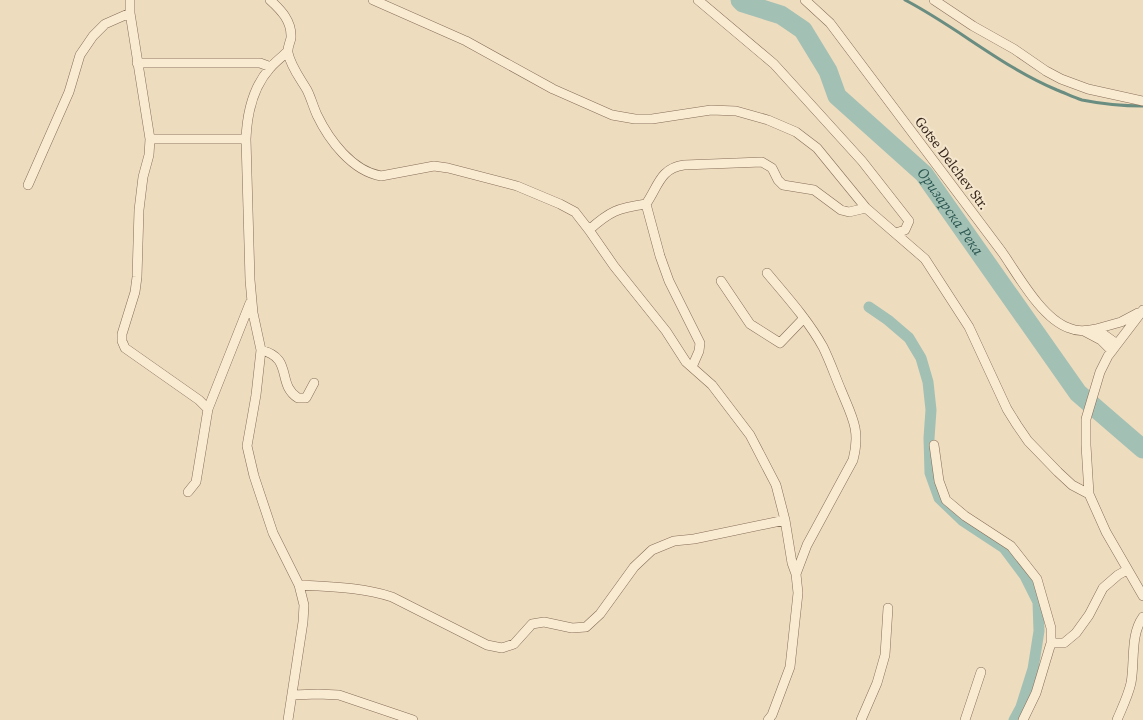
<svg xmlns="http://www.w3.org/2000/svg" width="1143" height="720" font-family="'Source Serif 4',serif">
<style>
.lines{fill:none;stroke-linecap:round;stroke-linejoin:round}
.stream{stroke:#698d81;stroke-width:3}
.canal{stroke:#a2c0b4;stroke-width:11}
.river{stroke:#a2c0b4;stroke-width:19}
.minor-casing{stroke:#866d57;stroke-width:10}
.minor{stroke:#f9ead2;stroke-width:9}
.labels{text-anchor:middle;stroke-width:4;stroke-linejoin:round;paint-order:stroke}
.street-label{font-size:14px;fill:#36261c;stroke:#f5e7ce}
.water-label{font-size:15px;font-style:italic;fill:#2b5650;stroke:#f5e7ce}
</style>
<rect width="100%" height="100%" fill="#eedcbf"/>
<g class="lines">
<path class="stream" d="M 905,0 C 957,27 1002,67 1057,90 C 1065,93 1073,97 1082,100 C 1102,104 1123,106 1143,106"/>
<path class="canal" d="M 869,307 L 888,320 L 909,338 L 921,358 L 928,382 L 931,410 L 929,438 L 930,473 L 939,498 L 963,521 L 1004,548 L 1025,576 L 1038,602 L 1039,631 L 1033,669 L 1021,707 L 1014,720"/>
<path class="river" id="s1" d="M 740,0 L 743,3 L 781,15 L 803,30 L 828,71 L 837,96 L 924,174 L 1078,393 L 1143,449"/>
<g class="minor-casing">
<path id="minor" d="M 130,0 L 130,13 L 150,139 L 149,155 L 143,177 L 139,210 L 137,277 L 135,292 L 122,334 L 122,341 L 125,348 L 199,400 L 208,409
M 270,0 C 281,10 292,21 291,38 C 290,43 287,48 288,53 C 291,67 300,78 307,90 C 311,98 313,106 317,115 C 329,140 352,171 381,176 L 434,166 L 448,168 L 517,186 L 560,204 L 575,212 L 589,230 L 614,266 L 666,331 L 686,362 L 712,385 L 750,435 L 776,485 L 785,520 L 792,563 L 796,574 L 798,593 L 790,667 L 772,715 L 768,720
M 373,0 L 466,41 L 553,89 L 612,115 L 635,119 L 652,119 L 711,110 L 736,111 L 768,120 L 796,132 L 817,148 L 866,208 L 925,259 L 969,327 L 1007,409 L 1017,425 L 1028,441 L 1058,472 L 1072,485 L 1089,494
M 698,0 L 774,64 L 862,161 L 909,221 L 905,230 L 896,233
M 805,0 L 830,23 L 1002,252 C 1018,275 1042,319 1069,328 C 1078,332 1086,331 1096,329 L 1117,344
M 934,0 L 973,26 L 1014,49 L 1046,71 L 1061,79 L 1088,89 L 1143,101
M 288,51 C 282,57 275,62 270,68 C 253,87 247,113 246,139 L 250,280 L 253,313 L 261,350 L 256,395 L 247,446 L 254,476 L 273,533 L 299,585 L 304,605 L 303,622 L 288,720
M 137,63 L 260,63 L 271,67
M 150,139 L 246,139
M 28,185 L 69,92 L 80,55 L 93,36 L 105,24 L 130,13
M 646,204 L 660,256 L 669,281 L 700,343 L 699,351 L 692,367
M 589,230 C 610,211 618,208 646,204 C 658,187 660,168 684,165 L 762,162 L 772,168 L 778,180 L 783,185 L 814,190 L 841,210 L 849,212 L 866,208
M 767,273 C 787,297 808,320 823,347 C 830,361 835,376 841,390 C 852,417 861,430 853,460 L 807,545 L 796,574
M 721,281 L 750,324 L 780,343 L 804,318
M 1143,310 L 1108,356 L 1100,372 L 1086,419 L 1086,445 L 1089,494 L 1106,532 L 1143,596
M 1096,329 L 1121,322 L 1138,313
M 1084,331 L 1101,340 L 1112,351
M 261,350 C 294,358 276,384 298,398 L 306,398 L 314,383
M 934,445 L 939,481 L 946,500 L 965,516 L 1011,546 L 1037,579 L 1051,628 L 1051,643 L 1036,693 L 1023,720
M 188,492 L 196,482 L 208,409 L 250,303
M 299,585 C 331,587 361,587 392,597 L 487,645 L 502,648 L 514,644 L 532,624 L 544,622 L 572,628 L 586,627 L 600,614 L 634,567 L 652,550 L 674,541 L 694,539 L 785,520
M 1051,643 L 1064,643 L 1076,633 L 1089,615 L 1103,588 L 1118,575 L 1127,570
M 293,695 L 318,694 L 339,695 L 413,720
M 861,720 L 877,683 L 885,655 L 888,608
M 965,720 L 981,672
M 1117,720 C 1122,708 1128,696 1131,683 C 1135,661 1130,635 1143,617"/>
</g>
<use href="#minor" class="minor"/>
</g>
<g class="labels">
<g class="street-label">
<text transform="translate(952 163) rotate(53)" y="5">Gotse Delchev Str.</text>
</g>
<g class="water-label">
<text dy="5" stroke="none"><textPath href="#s1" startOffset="308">Оризарска Река</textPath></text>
</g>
</g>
</svg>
